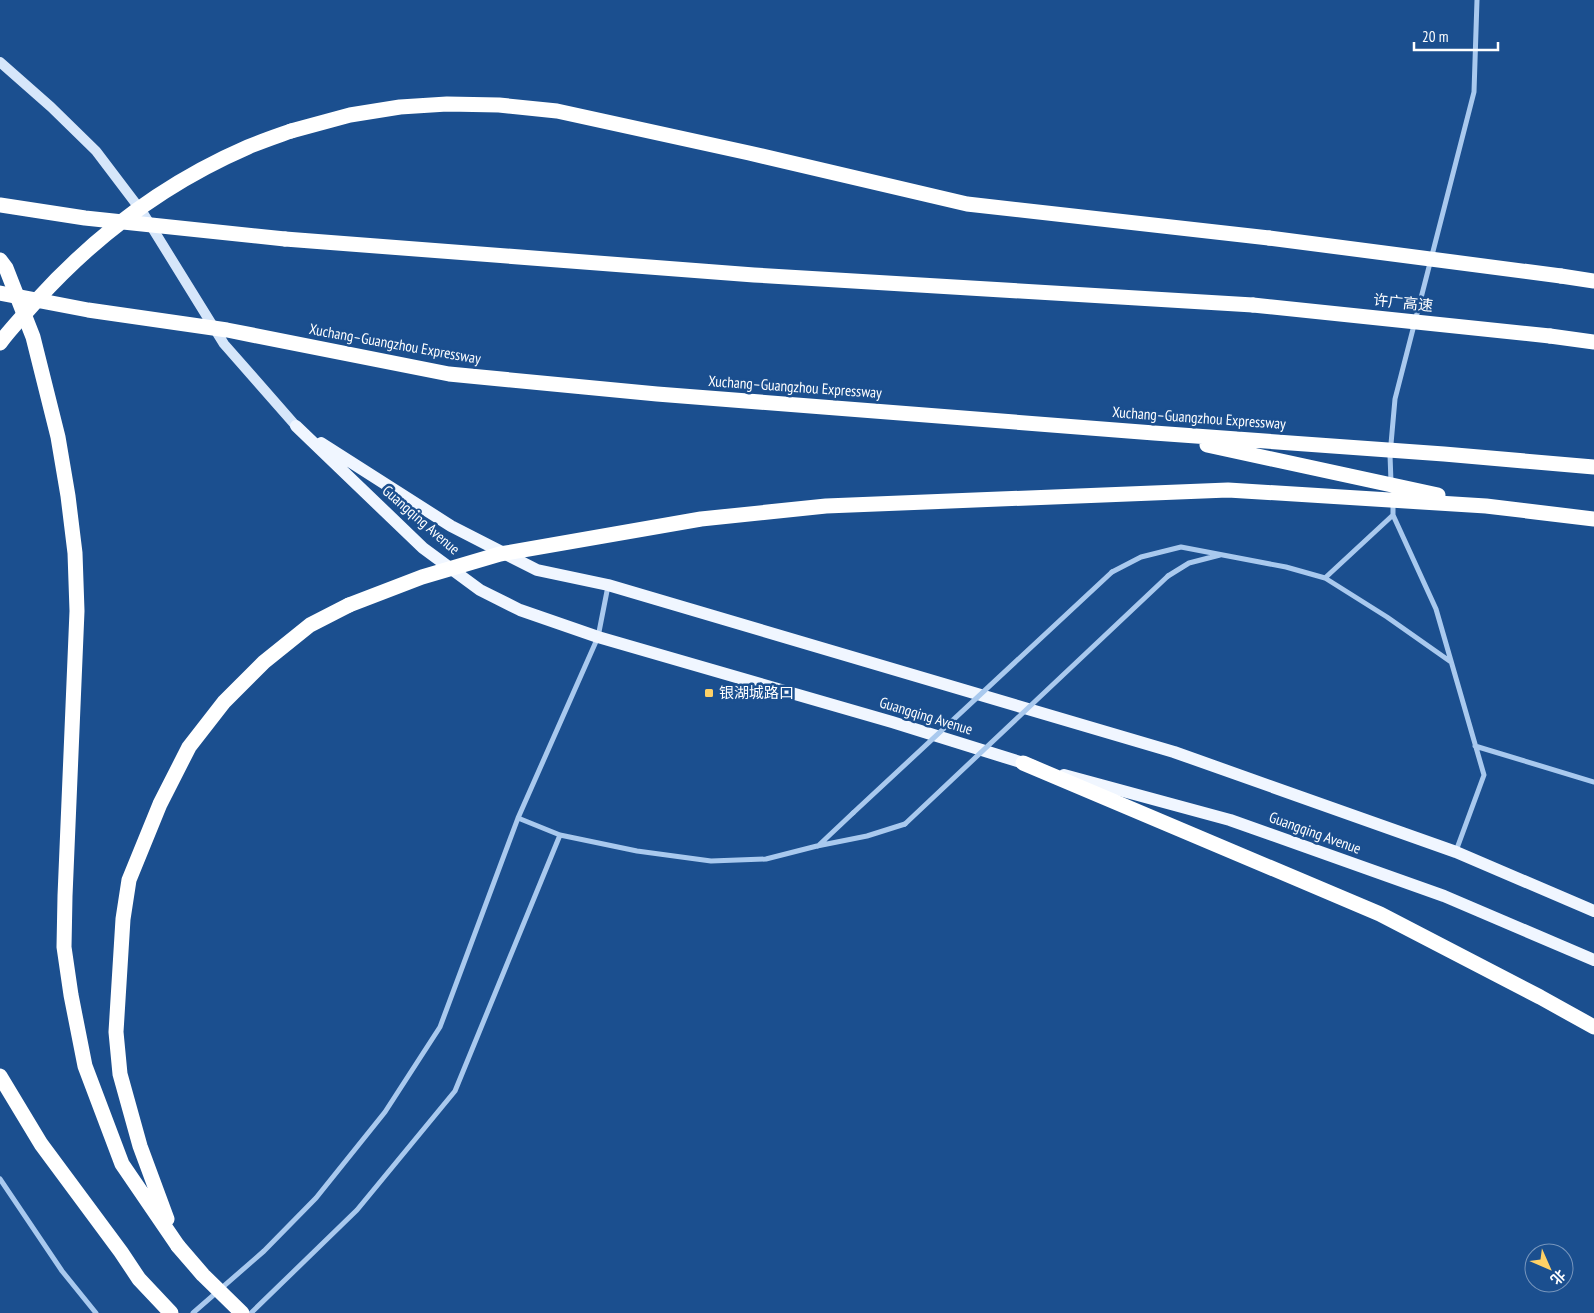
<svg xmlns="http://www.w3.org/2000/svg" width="1594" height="1313" font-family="'PT Sans Narrow','Noto Sans SC',sans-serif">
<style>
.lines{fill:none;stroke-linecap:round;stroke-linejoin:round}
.street{stroke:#a9c9ee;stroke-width:5}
.secondary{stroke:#d6e6fa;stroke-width:10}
.primary{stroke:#f0f6ff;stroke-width:12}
.highway{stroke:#fff;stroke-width:15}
.street-bridge{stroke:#a9c9ee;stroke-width:5}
.highway-bridge{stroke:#fff;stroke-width:15}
.poi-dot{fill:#ffd166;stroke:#1b4f8f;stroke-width:2}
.labels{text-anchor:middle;stroke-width:5;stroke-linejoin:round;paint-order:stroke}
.street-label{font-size:15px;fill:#fff;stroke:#1b4f8f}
.poi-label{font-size:15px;fill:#fff;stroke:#1b4f8f;text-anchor:start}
</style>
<rect width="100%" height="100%" fill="#1b4f8f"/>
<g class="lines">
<path class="street" d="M 1391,482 L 1390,455 L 1395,399 L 1474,92 L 1477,0
M 1393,503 L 1393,515 L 1436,609 L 1484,775 L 1456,851
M 1112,572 L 1141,557 L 1181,547 L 1286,567 L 1325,578 L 1387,617 L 1451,662
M 1168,576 L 1189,563 L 1220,555
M 1325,578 L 1393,515
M 608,586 L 598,637 L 518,818 L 560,835 L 637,851 L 711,861 L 766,859 L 817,846 L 867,836 L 905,824
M 1475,746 L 1594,782
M 818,846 L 853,813
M 0,1179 L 62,1271 L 96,1313
M 193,1313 L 264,1251 L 316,1198 L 385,1112 L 440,1027 L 518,818
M 251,1313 L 357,1210 L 455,1091 L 560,835"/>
<path class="secondary" d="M 0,62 L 51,107 L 96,151 L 143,213 L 224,344 L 296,426"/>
<path class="primary" d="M 296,426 L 423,548 L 480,590 L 520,610 L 598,637 L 892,722 L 1033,766
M 321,443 L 451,526 L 537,570 L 608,585 L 1174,752 L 1456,852 L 1594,911
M 1064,775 L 1230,820 L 1444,896 L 1594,960"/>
<path class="highway" d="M 291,131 L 350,115 L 400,107 L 447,104 L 499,105 L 557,111 L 749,153 L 967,204 L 1269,238
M 285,239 L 754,275 L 1253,305
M 0,260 L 6,268 L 33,337 L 58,437 L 68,496 L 75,553 L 77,611 L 65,896 L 64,947 L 71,995 L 85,1066 L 122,1164 L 178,1246
M 1561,276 L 1594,281
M 1550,336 L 1594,342
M 1023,763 L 1380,914 L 1540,997 L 1594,1027
M 0,1076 L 41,1144 L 121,1252 L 139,1279 L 171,1313
M 167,1219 L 140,1146 L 120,1074 L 116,1032 L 123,919 L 129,880 L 160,804 L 189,747 L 224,702 L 264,662 L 310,625 L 349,605"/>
<path class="street-bridge" d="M 853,813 L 1112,572
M 905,824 L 1168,576"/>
<path class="highway-bridge" d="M 0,205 L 85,218 L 285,239
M 1269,238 L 1561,276
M 0,293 L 88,310 L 227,330 L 449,374 L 657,394 L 1154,433 L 1444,454 L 1594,467
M 1253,305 L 1550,336
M 0,343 C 11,328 25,314 37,300 C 96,235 167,182 248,147 C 262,141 277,136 291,131
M 1207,445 L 1438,495
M 349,605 L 422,577 L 500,554 L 701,519 L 826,506 L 1228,490 L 1486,506 L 1594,519
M 178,1246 L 203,1275 L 242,1313"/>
</g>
<rect class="poi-dot" x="704" y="688" width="10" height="10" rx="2.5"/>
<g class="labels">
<g class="street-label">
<text transform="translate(1403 303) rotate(6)" y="5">许广高速</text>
<text transform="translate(395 344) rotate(10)" y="5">Xuchang–Guangzhou Expressway</text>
<text transform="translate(795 387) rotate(4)" y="5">Xuchang–Guangzhou Expressway</text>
<text transform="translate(1199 418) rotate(4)" y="5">Xuchang–Guangzhou Expressway</text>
<text transform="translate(421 520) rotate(41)" y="5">Guangqing Avenue</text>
<text transform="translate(926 716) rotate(17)" y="5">Guangqing Avenue</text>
<text transform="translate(1315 833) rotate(20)" y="5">Guangqing Avenue</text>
</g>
<g class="poi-label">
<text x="719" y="698">银湖城路口</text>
</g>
</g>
<g transform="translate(1549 1268) rotate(135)"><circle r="24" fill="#1b4f8f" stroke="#7695bc"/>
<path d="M0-4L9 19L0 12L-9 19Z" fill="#ffd166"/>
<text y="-8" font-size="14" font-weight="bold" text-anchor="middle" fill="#ffffff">北</text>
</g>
<path d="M1414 42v8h84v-8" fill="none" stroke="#ffffff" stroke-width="2.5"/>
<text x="1422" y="42" font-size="15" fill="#ffffff" stroke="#1b4f8f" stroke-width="4" paint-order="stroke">20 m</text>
</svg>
